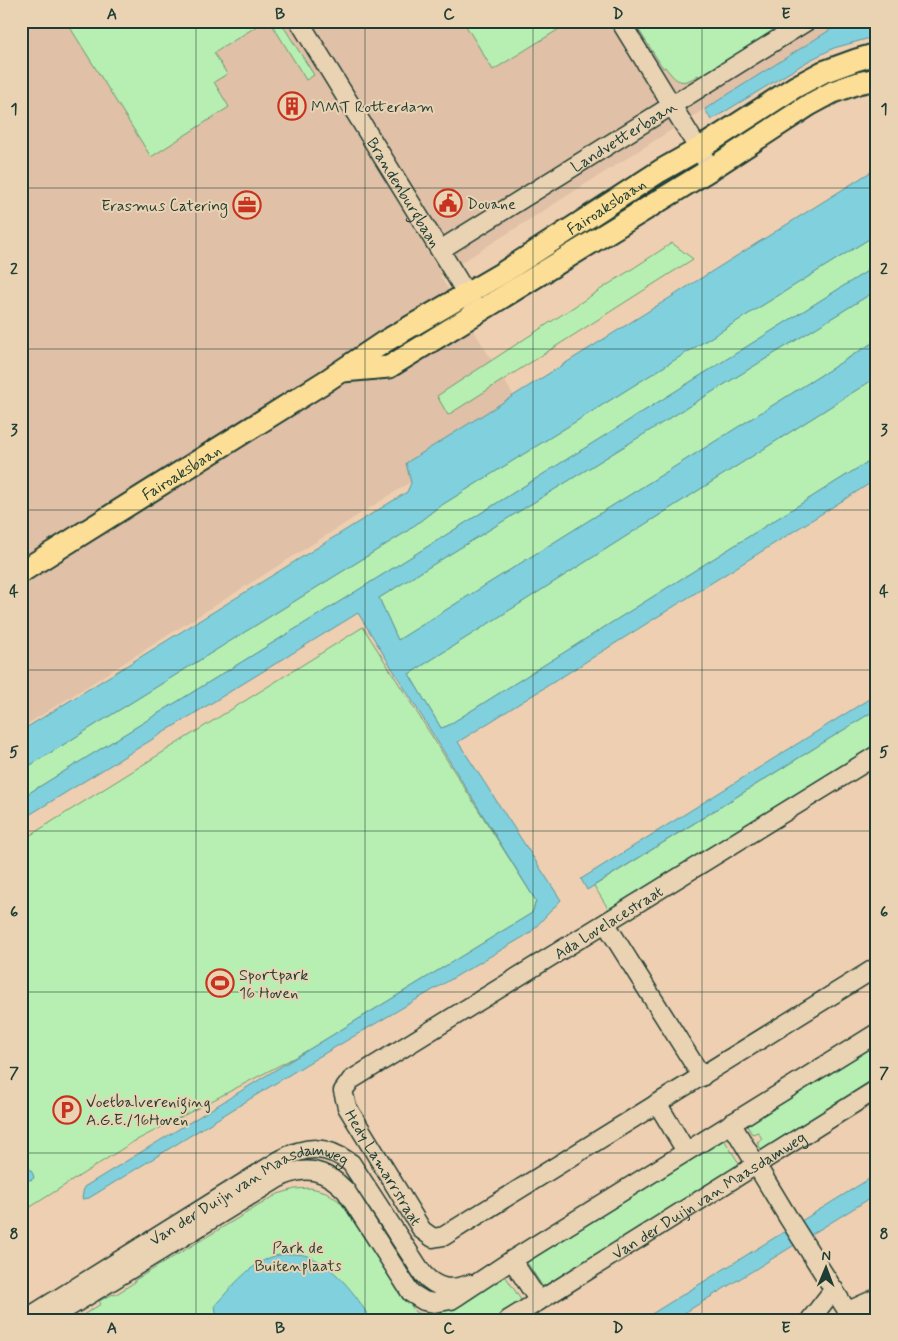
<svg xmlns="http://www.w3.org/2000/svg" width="898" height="1341" font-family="Mynerve,sans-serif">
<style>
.built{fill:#e0c0a6}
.green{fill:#b7efb2;stroke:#6b9673}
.water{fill:#81d0dd;stroke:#5a9599}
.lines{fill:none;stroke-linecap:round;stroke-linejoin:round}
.minor-casing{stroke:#1f3d34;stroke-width:21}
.major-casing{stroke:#1f3d34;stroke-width:25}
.minor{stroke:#ead3b3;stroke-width:18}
.major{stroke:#fcde96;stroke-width:21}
.grid{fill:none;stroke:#1f3d34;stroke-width:1;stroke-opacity:0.55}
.labels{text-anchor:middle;stroke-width:4;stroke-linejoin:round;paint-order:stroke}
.poi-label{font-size:16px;fill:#1f3d34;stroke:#ead3b3;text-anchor:start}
.street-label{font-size:16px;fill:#1f3d34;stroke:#ead3b3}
.park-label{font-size:16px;fill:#27463a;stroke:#ead3b3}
.neatline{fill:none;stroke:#1f3d34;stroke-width:2}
.grid-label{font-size:16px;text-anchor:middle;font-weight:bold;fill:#1f3d34}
</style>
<rect width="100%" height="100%" fill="#efcfb1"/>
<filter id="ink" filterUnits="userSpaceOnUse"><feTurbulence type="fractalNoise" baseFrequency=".02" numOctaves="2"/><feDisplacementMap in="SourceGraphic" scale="10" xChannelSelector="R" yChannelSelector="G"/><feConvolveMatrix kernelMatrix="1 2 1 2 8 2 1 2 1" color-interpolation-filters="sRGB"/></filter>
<g filter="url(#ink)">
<path class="built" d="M 21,21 L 844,21 L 440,276 L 523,411 L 21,728 Z"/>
<path class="green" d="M 66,21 L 265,21 L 214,53 L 227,74 L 214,82 L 229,107 L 151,157 Z
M 270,21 L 280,21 L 314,75 L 306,80 Z
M 463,21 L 572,21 L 493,70 Z
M 633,21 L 793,21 L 700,78 L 698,75 C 681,87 676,81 665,67 L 663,68 Z
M 877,234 L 877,265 L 339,602 L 21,798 L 21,771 L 406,532 L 437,508 Z
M 672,243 L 693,259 L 448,415 L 437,396 Z
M 877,290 L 877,340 L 398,640 L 379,598 Z
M 877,377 L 877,456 L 447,726 L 441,728 L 409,674 Z
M 363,627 L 536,901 L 532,913 L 303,1053 L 133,1142 L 21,1213 L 21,841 Z
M 877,709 L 877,748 L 611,913 L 594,886 Z
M 877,1042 L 877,1084 L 764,1155 L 757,1142 L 762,1139 L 758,1132 L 752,1134 L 746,1124 Z
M 723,1138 L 742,1168 L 545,1290 L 526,1261 Z
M 311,1188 L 326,1192 L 339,1201 L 371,1241 L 415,1312 L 430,1316 L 440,1313 L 504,1274 L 523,1303 L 496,1320 L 75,1320 L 101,1304 L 99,1301 L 113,1294 L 115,1295 L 135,1282 L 135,1280 L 278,1194 L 295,1189 Z"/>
<path class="water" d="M 844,21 L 877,21 L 877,36 L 834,48 L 810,60 L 711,120 L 705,109 Z
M 877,168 L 877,234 L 437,508 L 406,532 L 21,771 L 21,731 L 407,492 L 411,483 L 406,463 Z
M 877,265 L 877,290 L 379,598 L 398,640 L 877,340 L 877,377 L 409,674 L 441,728 L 447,726 L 877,456 L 877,479 L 458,742 L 561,900 L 530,933 L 310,1062 L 89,1198 L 82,1199 L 84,1187 L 532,913 L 536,901 L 358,613 L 21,820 L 21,798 L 339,602 Z
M 877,694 L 877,709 L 587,890 L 581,879 Z
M 21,1155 L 33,1174 L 34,1178 L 31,1180 L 26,1179 L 21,1171 Z
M 877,1174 L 877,1194 L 673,1320 L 642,1320 Z
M 288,1254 C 293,1254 299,1254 304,1255 C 330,1261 359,1296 370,1320 L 217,1320 L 215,1305 C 231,1288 247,1267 269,1258 C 275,1255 282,1255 288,1254 Z"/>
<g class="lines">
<g class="minor-casing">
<g id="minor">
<path id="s1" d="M 299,21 L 473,304"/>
<path d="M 620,21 L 711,169"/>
<path id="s2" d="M 440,250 L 807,21"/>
<path id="s3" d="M 877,755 L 351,1080 L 343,1091 L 347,1107 L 422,1230 L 433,1238 L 444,1236 L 877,967"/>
<path d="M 606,924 L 702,1077"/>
<path d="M 657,1103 L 686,1151"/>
<path d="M 731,1123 L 789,1219 L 853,1320"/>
<path id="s4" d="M 539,1301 L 877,1089"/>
<path d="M 848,1311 L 877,1298"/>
<path id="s5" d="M 24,1320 L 280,1160 C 307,1145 326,1145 351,1163 L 423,1274 C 437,1289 451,1291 469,1284"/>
<path d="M 48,1320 L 277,1179 C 305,1164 325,1169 346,1191 L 411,1293 L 424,1301 L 434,1303 L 451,1300 L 459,1295 L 512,1260 L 877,1033"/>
<path d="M 508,1320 L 539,1301 L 512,1260"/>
<path d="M 810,1320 L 834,1289"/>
</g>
</g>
<g class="major-casing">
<g id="major">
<path d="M 343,371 L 389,367 L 711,169 L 809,105 L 833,92 L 858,83 L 877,79"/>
<path id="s6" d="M 21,572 L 326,381 L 384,342 L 504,272 L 660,171 L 699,149 L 795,87 L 823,72 L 856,60 L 877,54"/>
</g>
</g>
<use href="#minor" class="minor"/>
<use href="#major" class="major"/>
</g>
</g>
<path class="grid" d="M 196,21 L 196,1320M 365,21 L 365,1320M 533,21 L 533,1320M 702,21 L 702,1320M 21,188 L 877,188M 21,349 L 877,349M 21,510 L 877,510M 21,670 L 877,670M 21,831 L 877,831M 21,992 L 877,992M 21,1153 L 877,1153"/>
<defs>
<g id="building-ring" transform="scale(1.4375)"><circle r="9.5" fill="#ead3b3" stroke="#c8321e" stroke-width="1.5"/><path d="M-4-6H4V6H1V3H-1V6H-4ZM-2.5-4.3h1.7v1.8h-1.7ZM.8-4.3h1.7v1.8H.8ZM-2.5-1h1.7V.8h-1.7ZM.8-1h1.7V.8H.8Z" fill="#c8321e"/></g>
<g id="civic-ring" transform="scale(1.4375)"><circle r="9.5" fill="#ead3b3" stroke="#c8321e" stroke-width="1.5"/><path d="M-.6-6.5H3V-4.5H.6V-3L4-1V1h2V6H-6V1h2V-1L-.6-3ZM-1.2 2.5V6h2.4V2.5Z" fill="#c8321e"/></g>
<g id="office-ring" transform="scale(1.4375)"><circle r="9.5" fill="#ead3b3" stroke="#c8321e" stroke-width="1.5"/><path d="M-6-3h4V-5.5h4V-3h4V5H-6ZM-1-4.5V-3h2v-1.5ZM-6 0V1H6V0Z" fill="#c8321e"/></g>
<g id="stadium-ring" transform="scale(1.4375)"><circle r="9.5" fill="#ead3b3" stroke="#c8321e" stroke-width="1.5"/><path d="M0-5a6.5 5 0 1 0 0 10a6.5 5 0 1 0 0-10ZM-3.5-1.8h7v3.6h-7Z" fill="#c8321e"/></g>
<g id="parking-ring" transform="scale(1.4375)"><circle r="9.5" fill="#ead3b3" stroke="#c8321e" stroke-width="1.5"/><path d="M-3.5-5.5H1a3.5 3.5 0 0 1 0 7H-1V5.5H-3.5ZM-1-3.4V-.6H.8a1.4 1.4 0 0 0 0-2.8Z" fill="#c8321e"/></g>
</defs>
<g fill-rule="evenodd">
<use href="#building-ring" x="292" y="106"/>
<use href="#civic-ring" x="448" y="203"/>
<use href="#office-ring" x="247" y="205"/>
<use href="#stadium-ring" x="220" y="983"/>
<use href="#parking-ring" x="67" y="1110"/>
</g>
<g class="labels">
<g class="poi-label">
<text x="311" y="112">MMT Rotterdam</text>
<text x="467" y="209">Douane</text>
<text x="228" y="211" text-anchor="end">Erasmus Catering</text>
<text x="239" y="980">Sportpark<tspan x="239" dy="18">16 Hoven</tspan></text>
<text x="86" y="1107">Voetbalvereniging<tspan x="86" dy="18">A.G.E./16Hoven</tspan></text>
</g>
<g class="street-label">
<text dy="6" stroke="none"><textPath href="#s2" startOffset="216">Landvetterbaan</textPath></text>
<text dy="6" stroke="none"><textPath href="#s1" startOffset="201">Brandenburgbaan</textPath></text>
<text dy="6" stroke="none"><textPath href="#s6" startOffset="690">Fairoaksbaan</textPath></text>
<text dy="6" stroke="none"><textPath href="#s6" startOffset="189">Fairoaksbaan</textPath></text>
<text transform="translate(608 922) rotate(-32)" y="6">Ada Lovelacestraat</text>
<text dy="6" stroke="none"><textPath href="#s3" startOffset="719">Hedy Lamarrstraat</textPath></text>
<text dy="6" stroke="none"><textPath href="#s4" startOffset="200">Van der Duijn van Maasdamweg</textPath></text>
<text dy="6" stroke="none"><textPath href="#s5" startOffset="262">Van der Duijn van Maasdamweg</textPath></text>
</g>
<g class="park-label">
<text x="298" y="1253">Park de<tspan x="298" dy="18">Buitenplaats</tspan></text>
</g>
</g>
<rect width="898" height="1341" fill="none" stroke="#ead3b3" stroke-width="55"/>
<g transform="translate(826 1268) rotate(1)" stroke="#ead3b3" stroke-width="4" paint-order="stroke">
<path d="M0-4L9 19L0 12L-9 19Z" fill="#1f3d34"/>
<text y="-8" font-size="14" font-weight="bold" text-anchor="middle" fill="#1f3d34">N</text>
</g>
<rect x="28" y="28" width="842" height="1286" class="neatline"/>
<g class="grid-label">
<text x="112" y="19">A</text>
<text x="280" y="19">B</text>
<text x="449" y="19">C</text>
<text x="618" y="19">D</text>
<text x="786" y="19">E</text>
<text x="14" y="114">1</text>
<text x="884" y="114">1</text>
<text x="14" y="274">2</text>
<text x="884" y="274">2</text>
<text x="14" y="435">3</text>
<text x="884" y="435">3</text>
<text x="14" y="596">4</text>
<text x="884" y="596">4</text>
<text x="14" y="757">5</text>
<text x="884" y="757">5</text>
<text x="14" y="917">6</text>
<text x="884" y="917">6</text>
<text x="14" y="1078">7</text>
<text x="884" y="1078">7</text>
<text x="14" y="1239">8</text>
<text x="884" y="1239">8</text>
<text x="112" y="1333">A</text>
<text x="280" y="1333">B</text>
<text x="449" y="1333">C</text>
<text x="618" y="1333">D</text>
<text x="786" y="1333">E</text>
</g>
</svg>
